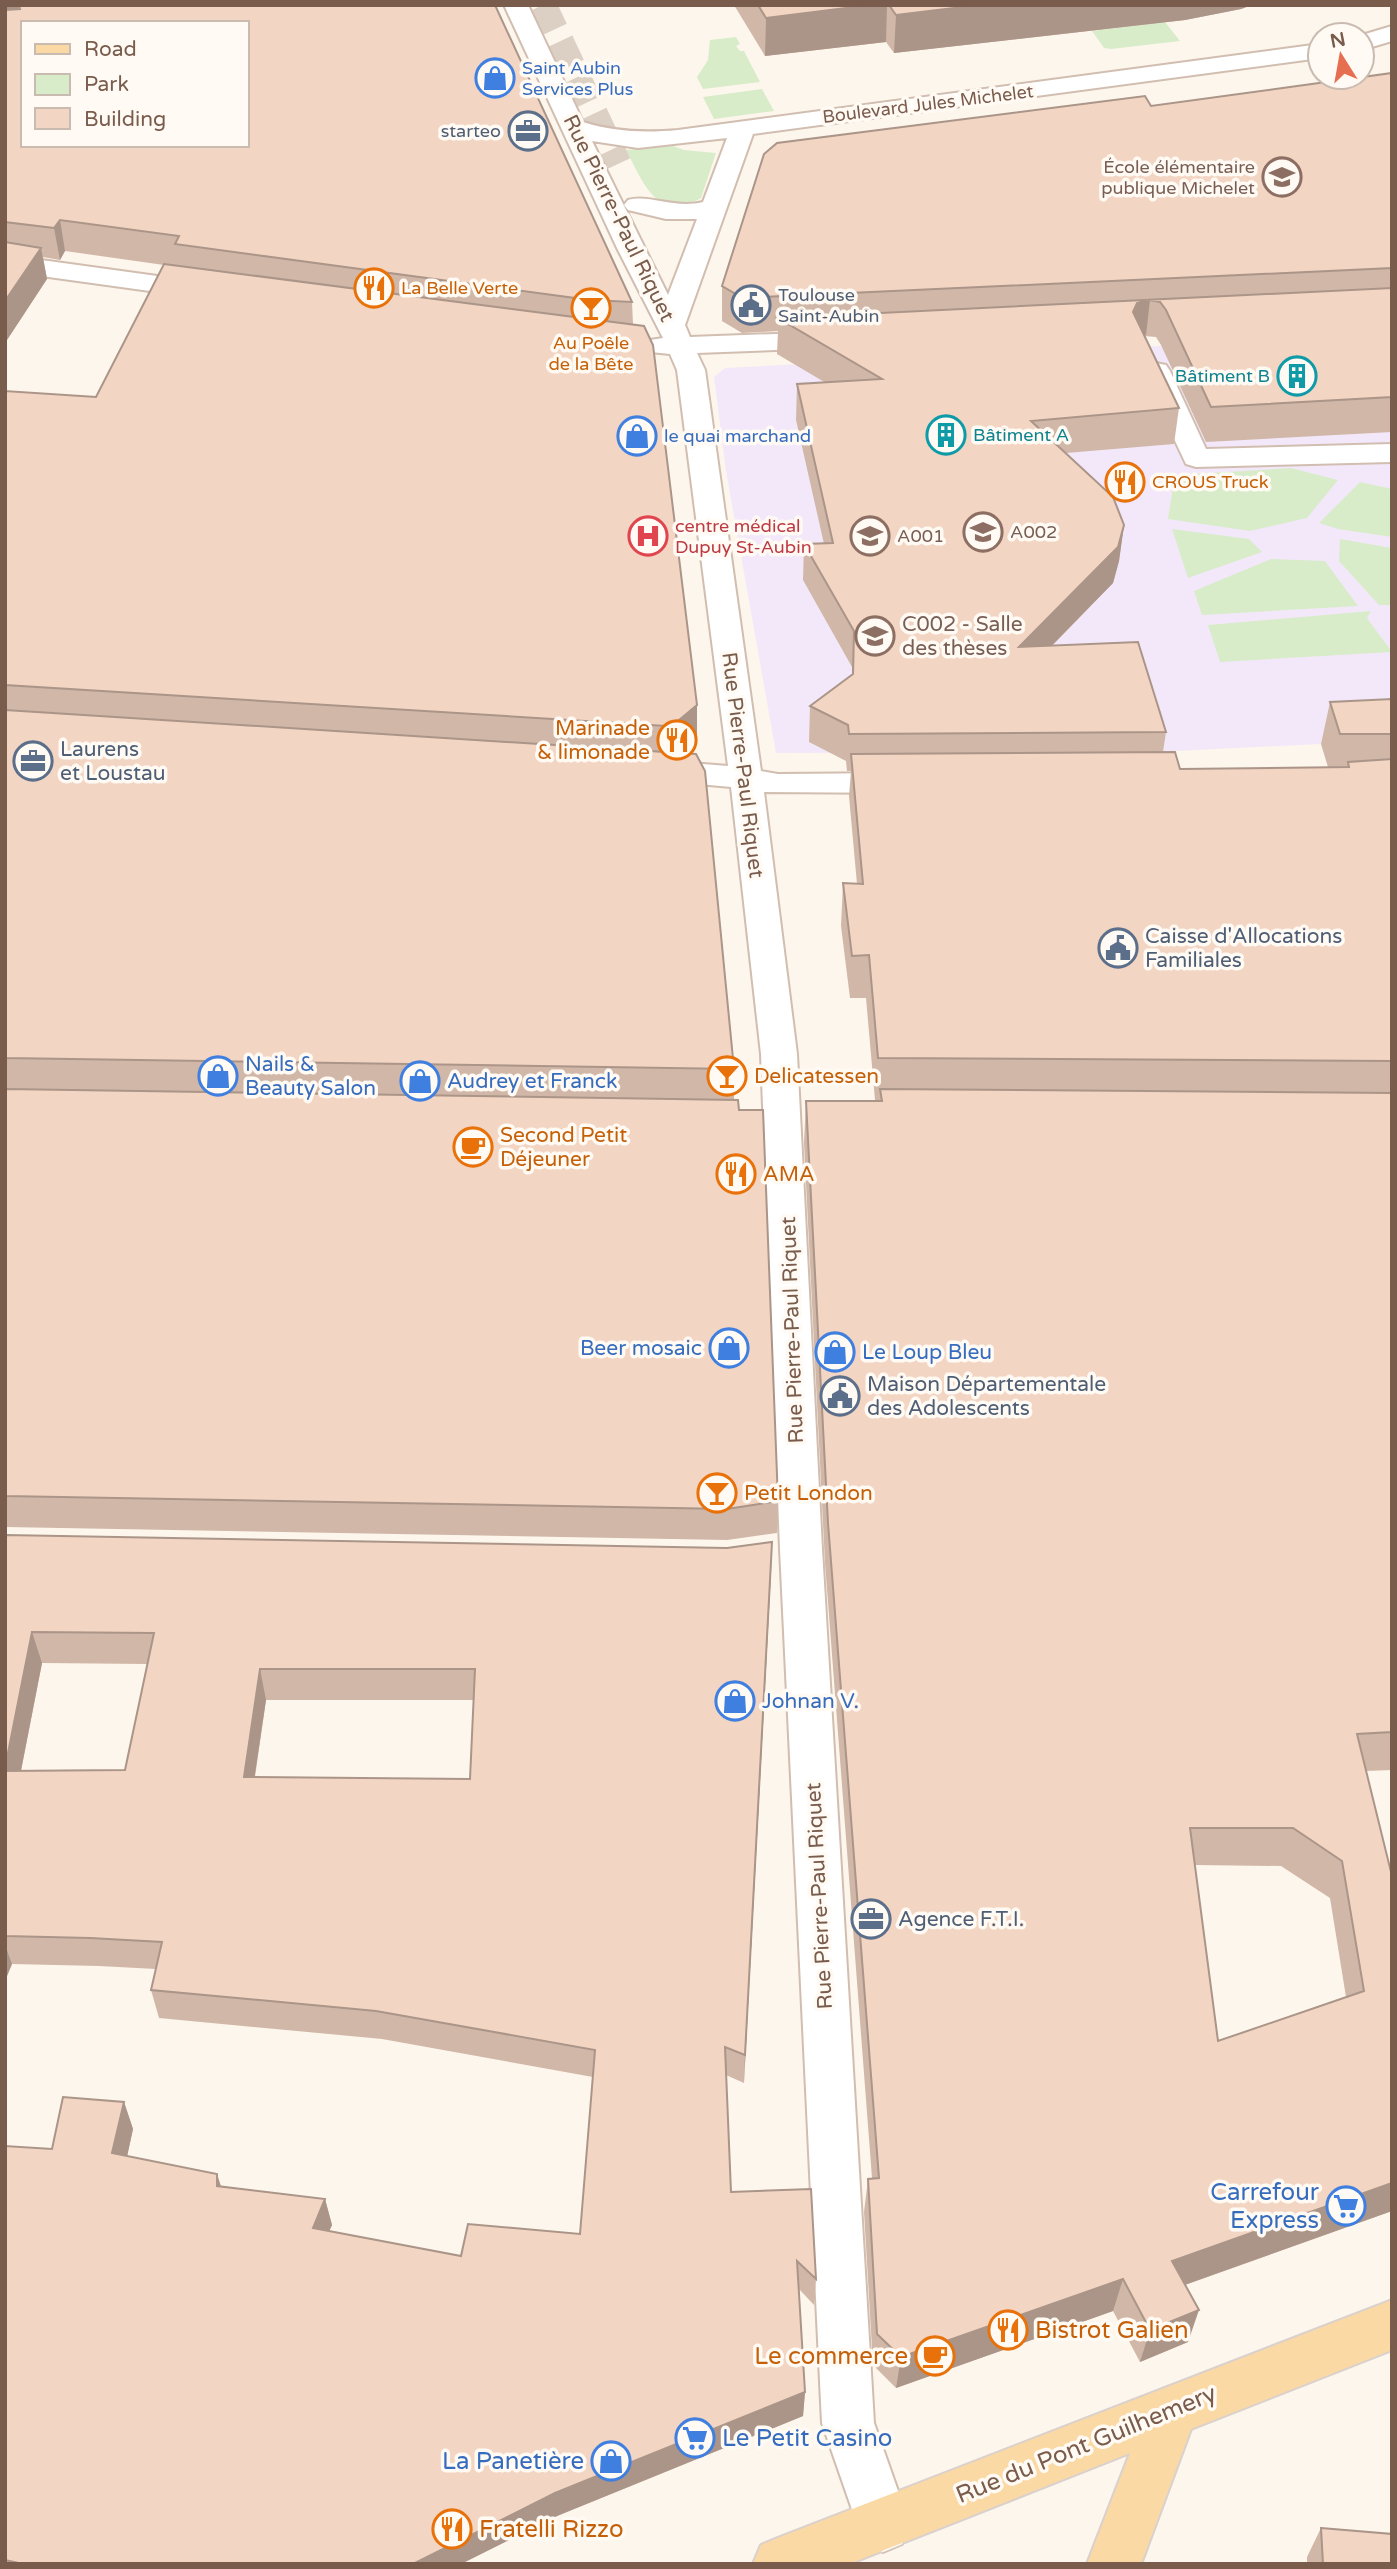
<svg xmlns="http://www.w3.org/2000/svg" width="1397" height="2569" font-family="'Varela Round',sans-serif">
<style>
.education{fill:#f3e8fa}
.green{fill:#d8ecc9}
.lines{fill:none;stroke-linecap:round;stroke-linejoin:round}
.minor-tunnel{stroke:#dcd0c4;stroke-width:27;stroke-dasharray:27 13;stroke-linecap:butt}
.minor-casing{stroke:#d1beb0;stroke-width:4}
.major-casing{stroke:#dad1cd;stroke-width:4}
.minor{fill:#fff;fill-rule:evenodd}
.major{fill:#fbd9a5;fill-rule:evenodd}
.wall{fill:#d1b7a8;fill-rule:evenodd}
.shaded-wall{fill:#aa9588}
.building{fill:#f3d5c3;stroke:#aa9588;stroke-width:2;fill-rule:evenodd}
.labels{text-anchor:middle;stroke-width:7;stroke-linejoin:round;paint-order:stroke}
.far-shop-label{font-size:18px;fill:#366cbe;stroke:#fffaf3;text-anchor:start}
.far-street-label{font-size:18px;fill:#7a5c4d;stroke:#fffaf3}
.far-service-label{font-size:18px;fill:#4e5e75;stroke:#fffaf3;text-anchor:end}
.far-education-label{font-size:18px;fill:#785e54;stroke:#fffaf3;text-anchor:start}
.far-food-label{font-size:18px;fill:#c56008;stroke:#fffaf3;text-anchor:start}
.far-culture-label{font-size:18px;fill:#0d838f;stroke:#fffaf3;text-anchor:end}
.far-health-label{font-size:18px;fill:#be3a42;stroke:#fffaf3;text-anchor:start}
.street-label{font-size:21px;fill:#7a5c4d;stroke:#fffaf3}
.education-label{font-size:21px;fill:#785e54;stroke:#fffaf3;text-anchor:start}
.food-label{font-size:21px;fill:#c56008;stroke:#fffaf3;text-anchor:start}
.service-label{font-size:21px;fill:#4e5e75;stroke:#fffaf3;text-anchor:start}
.shop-label{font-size:21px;fill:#366cbe;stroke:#fffaf3;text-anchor:start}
.near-shop-label{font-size:24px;fill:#366cbe;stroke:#fffaf3;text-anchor:end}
.near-food-label{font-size:24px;fill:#c56008;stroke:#fffaf3;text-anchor:start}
.near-street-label{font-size:24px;fill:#7a5c4d;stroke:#fffaf3}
</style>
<rect width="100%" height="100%" fill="#fdf6ec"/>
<path class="education" d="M 1392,334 L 1392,771 L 1330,773 L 1321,744 L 1155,752 L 776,753 L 726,471 L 714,377 L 725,368 Z"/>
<path class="green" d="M 1165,22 L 1180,41 L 1111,49 L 1104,48 L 1092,31 Z
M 736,37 L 740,44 L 736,46 L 740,51 L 744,51 L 760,82 L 703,89 L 697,77 L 708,60 L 710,40 Z
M 762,89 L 774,111 L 714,119 L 703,97 Z
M 673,146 L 684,150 L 716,153 L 701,198 C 657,224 643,182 626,150 Z
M 1291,468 L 1338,480 L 1307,518 L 1250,531 L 1168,519 L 1175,475 Z
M 1360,482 L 1392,489 L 1392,537 L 1338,529 L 1319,523 Z
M 1172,529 L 1249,539 L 1262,552 L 1188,578 Z
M 1340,539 L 1392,548 L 1392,605 L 1379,605 L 1339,561 Z
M 1271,559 L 1325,561 L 1358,606 L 1202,615 L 1194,591 Z
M 1371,611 L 1367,618 L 1392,652 L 1220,662 L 1208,625 Z"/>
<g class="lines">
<path class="minor-tunnel" d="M 543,5 L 618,164"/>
<g class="minor-casing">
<path id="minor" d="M 504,5 L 528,5 L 583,122 C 615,132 645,133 678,130 L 1320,44 L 1320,58 L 753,134 L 685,325 L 690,337 L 830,332 L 840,334 L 844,340 L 840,346 L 830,348 L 697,353 L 705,370 L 761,771 L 778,774 L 901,773 L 913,776 L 917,783 L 913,790 L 901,793 L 764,792 L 797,1054 L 822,1549 L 874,2423 L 910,2525 L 902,2544 L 883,2552 L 864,2544 L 822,2423 L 780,1549 L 761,1054 L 731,787 L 654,780 L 643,777 L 638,770 L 643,763 L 654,760 L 728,766 L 677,370 L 670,354 L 650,352 L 646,346 L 650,340 L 663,338 L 617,248 ZM 727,138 L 703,202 C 674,209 649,194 628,200 L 624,205 L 628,210 L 666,219 L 697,219 L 668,295 L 592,141 L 638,148 Z
M 1392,26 L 1392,41 L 1362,50 L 1362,35 Z
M 5,255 L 208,283 L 218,285 L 221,291 L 218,297 L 208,299 L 5,271 Z
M 1156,363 L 1166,365 L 1170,371 L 1206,449 L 1392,444 L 1392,462 L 1196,467 L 1186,464 L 1142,371 L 1146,365 Z"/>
</g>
<g class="major-casing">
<path id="major" d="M 1392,2300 L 1392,2350 L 1191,2429 L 1141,2564 L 1087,2564 L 1130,2453 L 849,2564 L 753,2564 L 761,2545 L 780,2537 Z"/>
</g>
<use href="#minor" class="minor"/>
<use href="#major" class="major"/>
</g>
<path class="wall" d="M 5,5 L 632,302 L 633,324 L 697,705 L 697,738 L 682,750 L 682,753 L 734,1069 L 734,1100 L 778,1501 L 777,1533 L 727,1540 L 5,1527 L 5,391 L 96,397 L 164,265 L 65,251 L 60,260 L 43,257 L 47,279 L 5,343 Z
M 734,5 L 1252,5 L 1241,9 L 1185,20 L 894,53 L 886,42 L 765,56 Z
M 1392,73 L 1392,432 L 1206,442 L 1161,345 L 1156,337 L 1144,336 L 1179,408 L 1174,444 L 1066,453 L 1124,525 L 1119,561 L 1113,583 L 1052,646 L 1166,732 L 1163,752 L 1180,769 L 1328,767 L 1321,744 L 1330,702 L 1392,699 L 1392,1770 L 1366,1771 L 1392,1876 L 1392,2211 L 1185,2285 L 1188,2342 L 1140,2362 L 1113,2311 L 896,2388 L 873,2365 L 864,2212 L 868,2179 L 872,2178 L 825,1563 L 804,1143 L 806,1101 L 880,1101 L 880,1100 L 875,1100 L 866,998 L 850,998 L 841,926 L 843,883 L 857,884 L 849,796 L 851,771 L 847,771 L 846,761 L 809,742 L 810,706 L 852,675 L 852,667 L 803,580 L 804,544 L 824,544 L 796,420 L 797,384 L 826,383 L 777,354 L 778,331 L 742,333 L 722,321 L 722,286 L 1151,106 ZM 1195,1865 L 1281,1866 L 1330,1898 L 1346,1997 L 1218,2041 Z
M 5,1535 L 771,1573 L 744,2083 L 726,2075 L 731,2192 L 816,2279 L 814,2305 L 799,2289 L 805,2392 L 803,2416 L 557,2516 L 461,2564 L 5,2564 L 5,2146 L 52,2149 L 124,2102 L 133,2129 L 127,2156 L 217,2174 L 221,2186 L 325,2199 L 332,2225 L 329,2231 L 461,2256 L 580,2234 L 593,2077 L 382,2039 L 159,2018 L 151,1990 L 156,1969 L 99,1966 L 12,1964 L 7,1976 L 5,1976 ZM 42,1663 L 147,1664 L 125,1770 L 21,1771 ZM 266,1700 L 474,1700 L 470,1779 L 255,1777 Z
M 1321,2528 L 1392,2564 L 1307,2564 L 1307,2557 Z"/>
<path class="shaded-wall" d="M 5,5 L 22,5 L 5,23 Z
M 870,5 L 887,5 L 886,42 L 765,56 L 766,18 Z
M 979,5 L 1252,5 L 1241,9 L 1185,20 L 894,53 L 896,15 Z
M 60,220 L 65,251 L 60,260 L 54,228 Z
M 41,248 L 47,279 L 5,343 L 5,301 Z
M 1150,300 L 1146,335 L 1133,339 L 1133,312 L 1137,303 Z
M 1124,525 L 1119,561 L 1113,583 L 1015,683 L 1019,647 Z
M 697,705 L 697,738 L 682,750 L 682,727 L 679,720 Z
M 772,1542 L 771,1573 L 744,2083 L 745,2055 Z
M 32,1632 L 42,1663 L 15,1801 L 5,1774 L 5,1768 Z
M 260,1669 L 266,1700 L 250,1807 L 244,1777 Z
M 5,1945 L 12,1964 L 7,1976 L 5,1970 Z
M 124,2102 L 133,2129 L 122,2180 L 112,2153 Z
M 217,2174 L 225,2201 L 217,2186 Z
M 1392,2183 L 1392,2211 L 1162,2293 L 1172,2261 Z
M 325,2199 L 332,2225 L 319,2254 L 313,2228 Z
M 1123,2279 L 1113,2311 L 896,2388 L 901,2357 Z
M 1199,2310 L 1188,2342 L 1140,2362 L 1150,2330 Z
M 805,2392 L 803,2416 L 557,2516 L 461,2564 L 413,2564 L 555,2493 Z"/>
<path class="building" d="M 19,5 L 495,5 L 632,302 L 590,300 L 175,244 L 179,236 L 60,220 L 54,228 L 5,222 L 5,10 L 20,9 ZM 23,23 L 247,23 L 247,145 L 23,145 Z
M 758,5 L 870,5 L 766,18 Z
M 889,5 L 979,5 L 896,15 Z
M 1392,73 L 1392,268 L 743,298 L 722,286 L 764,154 L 777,143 L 1145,96 L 1151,106 Z
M 5,242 L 41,248 L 5,301 Z
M 164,264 L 644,326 L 653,345 L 697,705 L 679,720 L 682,727 L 5,685 L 5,391 L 96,397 Z
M 1392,288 L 1392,397 L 1211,407 L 1166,310 L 1160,302 L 1150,300 L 1137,303 L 1133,312 L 1179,408 L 1031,421 L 1113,497 L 1124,525 L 1118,547 L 1019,647 L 1138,642 L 1166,732 L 849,734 L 848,725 L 810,706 L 853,674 L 854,631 L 804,544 L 833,543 L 797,384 L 882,379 L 778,318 Z
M 1392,699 L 1392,734 L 1340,734 L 1330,702 Z
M 5,710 L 696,754 L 705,771 L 734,1069 L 5,1058 Z
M 1175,752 L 1180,769 L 1349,767 L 1348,762 L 1392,759 L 1392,1061 L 878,1058 L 869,955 L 852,956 L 843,883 L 863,884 L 851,754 Z
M 5,1089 L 738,1100 L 739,1110 L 763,1110 L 778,1501 L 727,1509 L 5,1496 Z
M 880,1089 L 1392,1093 L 1392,1732 L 1357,1734 L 1392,1876 L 1392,2183 L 1172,2261 L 1199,2310 L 1150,2330 L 1123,2279 L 901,2357 L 877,2334 L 868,2179 L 879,2178 L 828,1523 L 806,1101 L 882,1101 ZM 1190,1828 L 1293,1828 L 1342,1861 L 1364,1991 L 1218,2041 Z
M 5,1535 L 727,1548 L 772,1542 L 745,2055 L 725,2047 L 731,2192 L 811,2189 L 816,2279 L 797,2261 L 805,2392 L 555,2493 L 413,2564 L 23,2564 L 5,2560 L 5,2146 L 52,2149 L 63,2097 L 124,2102 L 112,2153 L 217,2174 L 217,2186 L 325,2199 L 313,2228 L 461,2256 L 468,2224 L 580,2234 L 595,2050 L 376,2011 L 151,1990 L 162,1942 L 90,1938 L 5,1936 L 5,1771 L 125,1770 L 154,1633 L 32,1632 L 5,1768 ZM 260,1669 L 475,1669 L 470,1779 L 244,1777 Z
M 1321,2528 L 1392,2534 L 1392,2564 L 1323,2564 Z"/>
<defs>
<g id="shop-ring" transform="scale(2.0125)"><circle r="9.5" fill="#fffaf3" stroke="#3f7fe0" stroke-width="1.5"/><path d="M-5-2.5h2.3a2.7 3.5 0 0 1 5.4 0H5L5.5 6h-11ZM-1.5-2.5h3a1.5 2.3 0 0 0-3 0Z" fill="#3f7fe0"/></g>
<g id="office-ring" transform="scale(2.0125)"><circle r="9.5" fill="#fffaf3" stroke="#5c6f8a" stroke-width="1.5"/><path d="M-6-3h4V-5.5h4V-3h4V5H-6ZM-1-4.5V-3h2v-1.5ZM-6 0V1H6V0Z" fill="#5c6f8a"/></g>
<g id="school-ring" transform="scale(2.0125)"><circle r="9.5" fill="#fffaf3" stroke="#8d6e63" stroke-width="1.5"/><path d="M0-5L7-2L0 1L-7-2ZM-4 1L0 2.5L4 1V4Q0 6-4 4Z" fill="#8d6e63"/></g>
<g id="restaurant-ring" transform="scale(2.0125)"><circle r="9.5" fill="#fffaf3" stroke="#e8710a" stroke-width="1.5"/><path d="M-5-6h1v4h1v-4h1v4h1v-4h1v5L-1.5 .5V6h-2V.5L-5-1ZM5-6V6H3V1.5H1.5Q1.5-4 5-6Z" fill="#e8710a"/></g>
<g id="civic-ring" transform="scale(2.0125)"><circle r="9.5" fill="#fffaf3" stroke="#5c6f8a" stroke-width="1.5"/><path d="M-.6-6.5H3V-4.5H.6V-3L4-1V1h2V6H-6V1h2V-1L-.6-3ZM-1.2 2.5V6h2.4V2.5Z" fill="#5c6f8a"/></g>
<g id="bar-ring" transform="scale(2.0125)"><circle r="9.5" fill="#fffaf3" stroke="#e8710a" stroke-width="1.5"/><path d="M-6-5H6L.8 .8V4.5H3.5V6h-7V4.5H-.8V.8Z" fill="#e8710a"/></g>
<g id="building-ring" transform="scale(2.0125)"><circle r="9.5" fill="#fffaf3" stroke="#0f9aa8" stroke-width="1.5"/><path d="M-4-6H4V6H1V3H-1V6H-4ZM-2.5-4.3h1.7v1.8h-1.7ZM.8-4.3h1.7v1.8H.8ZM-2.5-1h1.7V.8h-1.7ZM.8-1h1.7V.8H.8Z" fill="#0f9aa8"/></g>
<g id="university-ring" transform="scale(2.0125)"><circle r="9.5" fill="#fffaf3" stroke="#8d6e63" stroke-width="1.5"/><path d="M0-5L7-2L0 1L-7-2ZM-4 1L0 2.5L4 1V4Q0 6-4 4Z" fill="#8d6e63"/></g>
<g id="hospital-ring" transform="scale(2.0125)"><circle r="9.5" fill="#fffaf3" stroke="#e0444e" stroke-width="1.5"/><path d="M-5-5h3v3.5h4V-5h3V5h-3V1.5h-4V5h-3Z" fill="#e0444e"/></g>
<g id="cafe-ring" transform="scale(2.0125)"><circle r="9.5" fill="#fffaf3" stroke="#e8710a" stroke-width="1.5"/><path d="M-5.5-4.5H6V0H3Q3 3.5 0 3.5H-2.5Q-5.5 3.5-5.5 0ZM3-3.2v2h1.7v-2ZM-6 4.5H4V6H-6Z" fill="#e8710a"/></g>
<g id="supermarket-ring" transform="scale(2.0125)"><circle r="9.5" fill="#fffaf3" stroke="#3f7fe0" stroke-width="1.5"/><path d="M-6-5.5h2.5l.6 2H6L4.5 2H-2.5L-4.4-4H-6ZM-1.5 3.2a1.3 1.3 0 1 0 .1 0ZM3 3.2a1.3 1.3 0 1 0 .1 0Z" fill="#3f7fe0"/></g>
</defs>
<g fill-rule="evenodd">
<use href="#shop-ring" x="495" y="78"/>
<use href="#office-ring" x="528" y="131"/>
<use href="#school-ring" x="1282" y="177"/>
<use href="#restaurant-ring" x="374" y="288"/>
<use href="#civic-ring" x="751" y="305"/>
<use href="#bar-ring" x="591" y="308"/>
<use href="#building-ring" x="1297" y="376"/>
<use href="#building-ring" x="946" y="435"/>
<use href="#shop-ring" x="637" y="436"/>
<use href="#restaurant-ring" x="1125" y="482"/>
<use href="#university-ring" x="983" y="532"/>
<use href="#hospital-ring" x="648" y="536"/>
<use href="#university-ring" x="870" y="536"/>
<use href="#university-ring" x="875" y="636"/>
<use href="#restaurant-ring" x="677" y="740"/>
<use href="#office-ring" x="33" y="761"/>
<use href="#civic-ring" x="1118" y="948"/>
<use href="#shop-ring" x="218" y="1076"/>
<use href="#bar-ring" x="727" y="1076"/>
<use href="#shop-ring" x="420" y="1081"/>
<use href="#cafe-ring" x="473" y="1147"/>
<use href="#restaurant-ring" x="736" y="1174"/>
<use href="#shop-ring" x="729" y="1348"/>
<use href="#shop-ring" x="835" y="1352"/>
<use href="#civic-ring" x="840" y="1396"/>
<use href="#bar-ring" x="717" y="1493"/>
<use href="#shop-ring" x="735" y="1701"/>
<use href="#office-ring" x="871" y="1919"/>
<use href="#supermarket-ring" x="1346" y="2206"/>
<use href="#restaurant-ring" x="1008" y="2330"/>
<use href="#cafe-ring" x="935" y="2356"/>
<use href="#supermarket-ring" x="695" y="2438"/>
<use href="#shop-ring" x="611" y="2461"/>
<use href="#restaurant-ring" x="452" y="2529"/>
</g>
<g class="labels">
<g class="far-shop-label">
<text x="522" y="74">Saint Aubin<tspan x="522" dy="21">Services Plus</tspan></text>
<text x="664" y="442">le quai marchand</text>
</g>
<g class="far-street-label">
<text transform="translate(928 104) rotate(-7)" y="6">Boulevard Jules Michelet</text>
</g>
<g class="far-service-label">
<text x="501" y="137">starteo</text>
<text x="778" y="301" text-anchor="start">Toulouse<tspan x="778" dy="21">Saint-Aubin</tspan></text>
</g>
<g class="far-education-label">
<text x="1255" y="173" text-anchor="end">École élémentaire<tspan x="1255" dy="21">publique Michelet</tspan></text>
<text x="1010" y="538">A002</text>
<text x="897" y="542">A001</text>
</g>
<g class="far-food-label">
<text x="401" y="294">La Belle Verte</text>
<text x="591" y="349" text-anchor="middle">Au Poêle<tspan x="591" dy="21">de la Bête</tspan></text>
<text x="1152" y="488">CROUS Truck</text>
</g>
<g class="far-culture-label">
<text x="1270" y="382">Bâtiment B</text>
<text x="973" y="441" text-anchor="start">Bâtiment A</text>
</g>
<g class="far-health-label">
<text x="675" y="532">centre médical<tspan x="675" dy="21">Dupuy St-Aubin</tspan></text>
</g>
<g class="street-label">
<text transform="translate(619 218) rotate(64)" y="7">Rue Pierre-Paul Riquet</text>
<text transform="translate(743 765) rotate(83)" y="7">Rue Pierre-Paul Riquet</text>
<text transform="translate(792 1330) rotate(-92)" y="7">Rue Pierre-Paul Riquet</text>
<text transform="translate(819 1896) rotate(-93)" y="7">Rue Pierre-Paul Riquet</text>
</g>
<g class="education-label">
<text x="902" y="631">C002 - Salle<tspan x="902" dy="24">des thèses</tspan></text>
</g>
<g class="food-label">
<text x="650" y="735" text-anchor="end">Marinade<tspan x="650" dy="24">&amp; limonade</tspan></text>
<text x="754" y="1083">Delicatessen</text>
<text x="500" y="1142">Second Petit<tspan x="500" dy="24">Déjeuner</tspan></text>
<text x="763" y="1181">AMA</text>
<text x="744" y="1500">Petit London</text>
</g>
<g class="service-label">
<text x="60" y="756">Laurens<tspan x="60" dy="24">et Loustau</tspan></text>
<text x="1145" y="943">Caisse d'Allocations<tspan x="1145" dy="24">Familiales</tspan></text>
<text x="867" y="1391">Maison Départementale<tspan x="867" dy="24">des Adolescents</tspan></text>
<text x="898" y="1926">Agence F.T.I.</text>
</g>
<g class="shop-label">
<text x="245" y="1071">Nails &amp;<tspan x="245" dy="24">Beauty Salon</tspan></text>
<text x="447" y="1088">Audrey et Franck</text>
<text x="702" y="1355" text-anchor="end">Beer mosaic</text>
<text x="862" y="1359">Le Loup Bleu</text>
<text x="762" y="1708">Johnan V.</text>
</g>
<g class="near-shop-label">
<text x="1319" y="2200">Carrefour<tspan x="1319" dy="28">Express</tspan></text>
<text x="722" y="2446" text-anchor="start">Le Petit Casino</text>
<text x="584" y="2469">La Panetière</text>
</g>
<g class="near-food-label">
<text x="1035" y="2338">Bistrot Galien</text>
<text x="908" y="2364" text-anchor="end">Le commerce</text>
<text x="479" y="2537">Fratelli Rizzo</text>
</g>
<g class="near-street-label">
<text transform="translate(1086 2444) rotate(-22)" y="8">Rue du Pont Guilhemery</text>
</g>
</g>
<rect width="1397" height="2569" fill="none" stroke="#7a5c4d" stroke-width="14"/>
<rect x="21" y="21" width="228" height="126" fill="#fffaf3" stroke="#cabbb1" stroke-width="2"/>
<rect x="35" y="44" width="35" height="10" fill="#fbd9a5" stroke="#cabbb1" stroke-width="2"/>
<text x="84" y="56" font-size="21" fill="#7a5c4d">Road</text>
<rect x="35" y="74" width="35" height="21" fill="#d8ecc9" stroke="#cabbb1" stroke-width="2"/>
<text x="84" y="91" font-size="21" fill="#7a5c4d">Park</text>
<rect x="35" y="108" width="35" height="21" fill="#f3d5c3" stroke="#cabbb1" stroke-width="2"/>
<text x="84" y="126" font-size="21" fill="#7a5c4d">Building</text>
<g transform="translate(1341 56) rotate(349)"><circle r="33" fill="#fffaf3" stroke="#cabbb1" stroke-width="2"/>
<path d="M0-5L12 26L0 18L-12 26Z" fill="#e76f51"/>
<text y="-10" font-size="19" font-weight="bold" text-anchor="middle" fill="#7a5c4d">N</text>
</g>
</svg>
